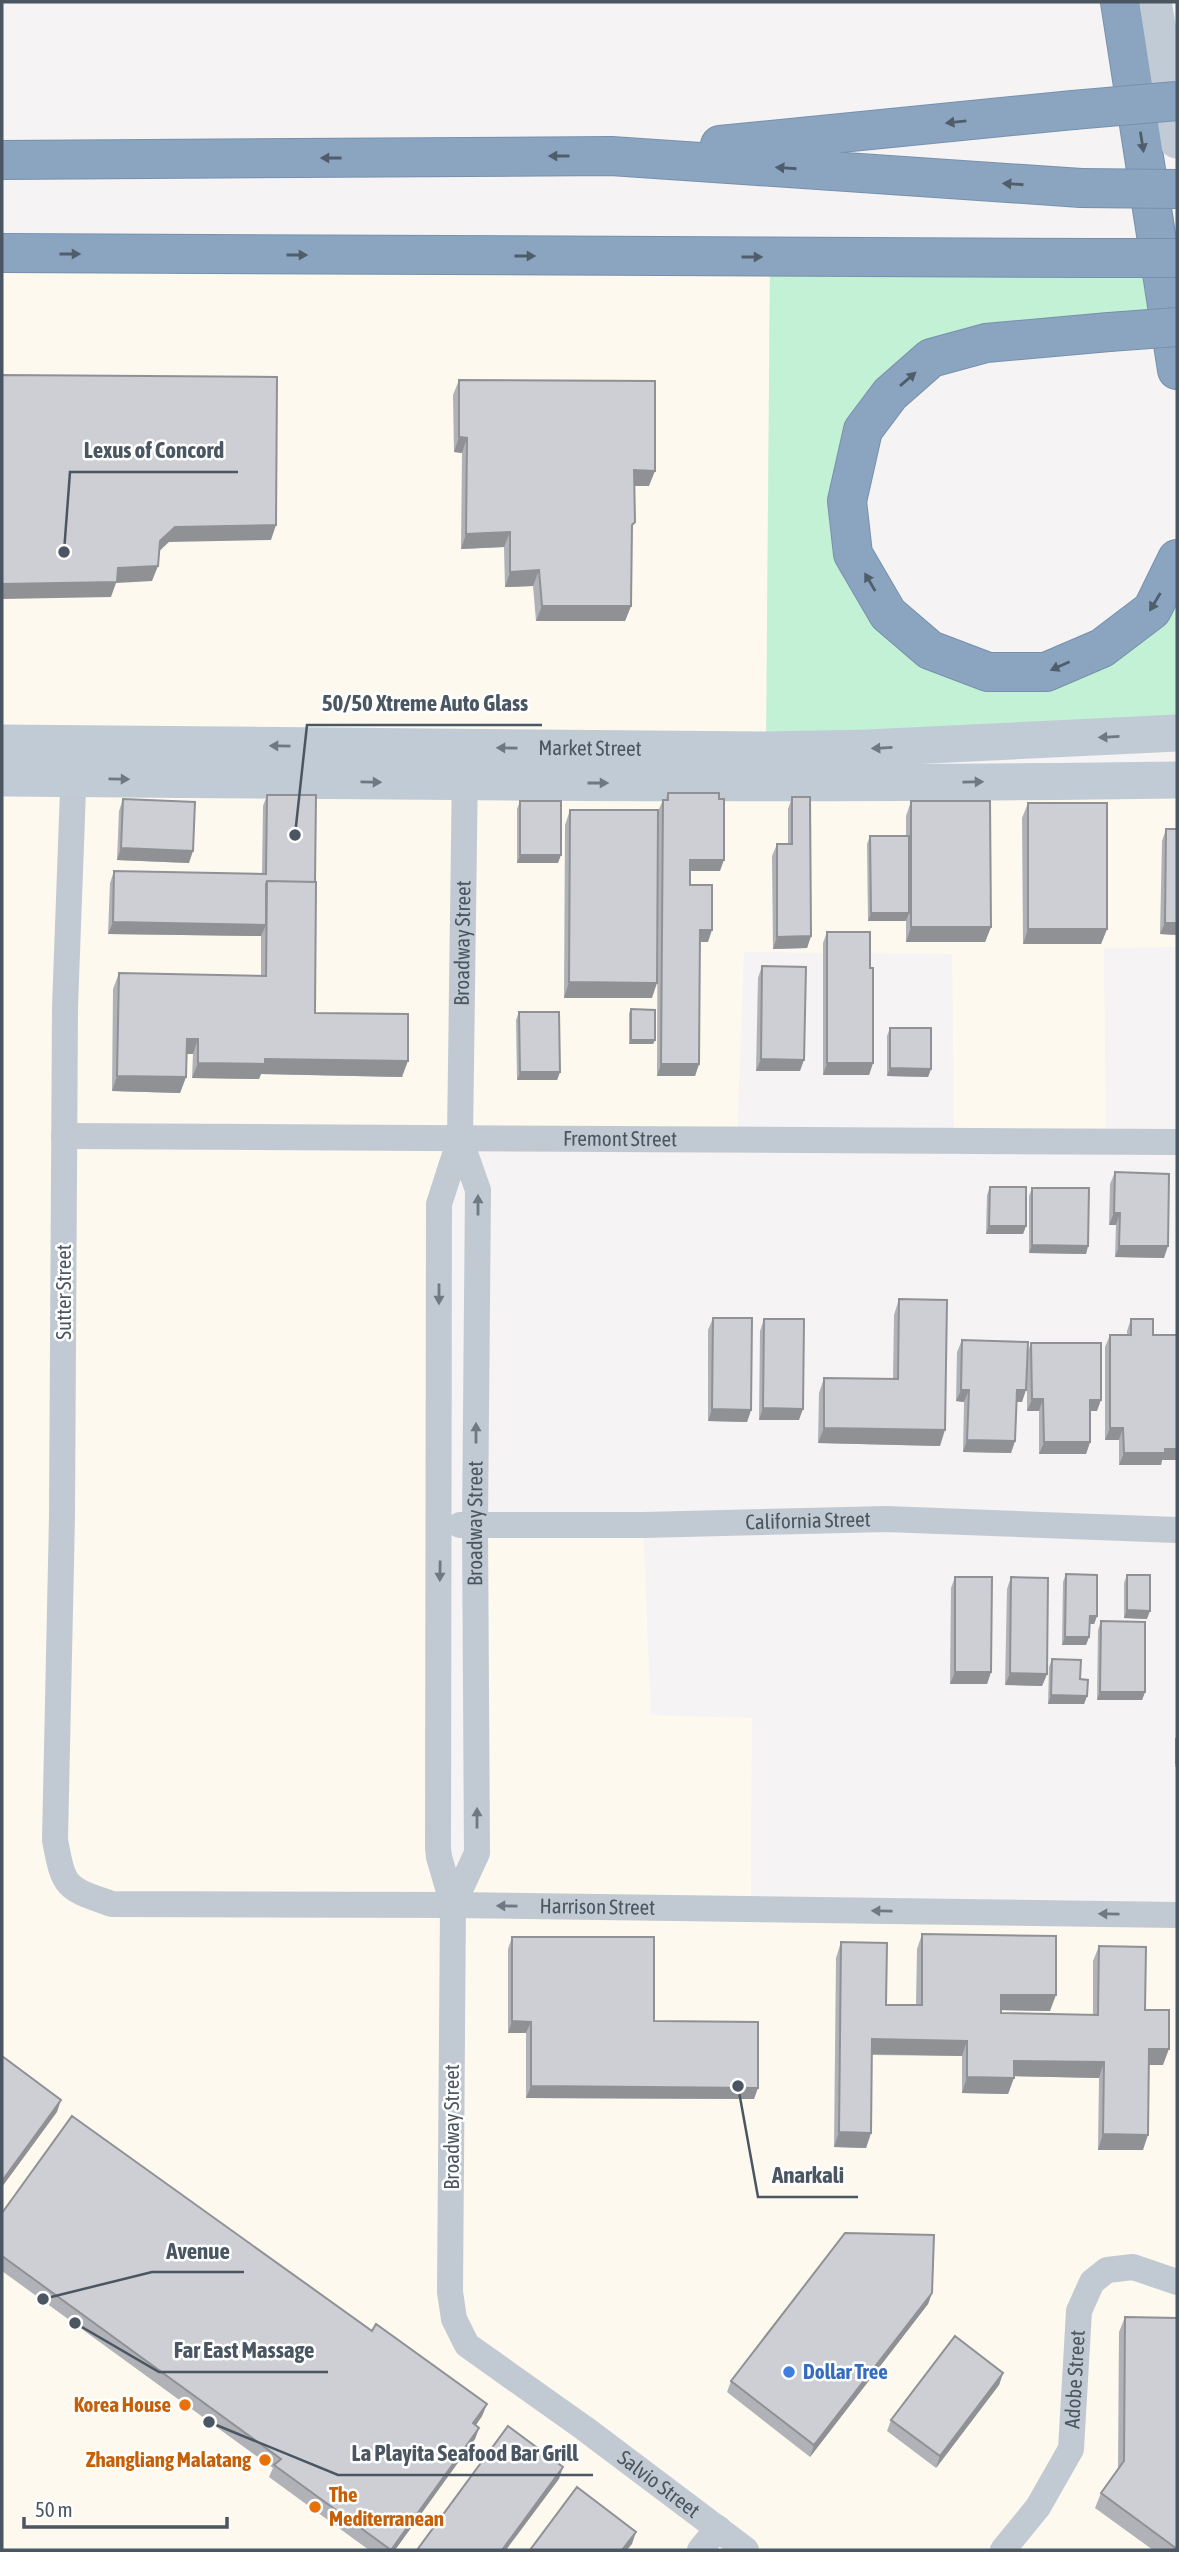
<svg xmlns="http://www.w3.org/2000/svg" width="1179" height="2552" font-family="'Asap Condensed',sans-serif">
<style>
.commercial{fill:#fdf9ef}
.green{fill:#c3f1d5}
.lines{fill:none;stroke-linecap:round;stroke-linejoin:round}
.motorway-casing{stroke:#7690ad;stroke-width:40}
.minor{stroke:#c1cad2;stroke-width:26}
.secondary{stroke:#c1cbd6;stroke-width:37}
.motorway{stroke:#8ba5c1;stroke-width:38}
.motorway-bridge-casing{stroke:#7690ad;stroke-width:40;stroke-linecap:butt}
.motorway-bridge{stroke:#8ba5c1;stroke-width:38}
.wall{fill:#b0b2b7}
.shaded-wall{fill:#909195}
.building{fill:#cdcfd5;stroke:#909195;stroke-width:2}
.oneway{fill:#505e6b}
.oneway2{fill:#6e7984}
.oneway3{fill:#6e7983}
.shop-dot{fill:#3f7fe0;stroke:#fff;stroke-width:2.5}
.food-dot{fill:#e8710a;stroke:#fff;stroke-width:2.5}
.labels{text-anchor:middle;stroke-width:5;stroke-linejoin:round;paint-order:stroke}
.street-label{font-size:21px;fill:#4a5661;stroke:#fff}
.shop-label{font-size:21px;font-weight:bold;fill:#366cbe;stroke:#fff;text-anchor:start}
.food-label{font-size:21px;font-weight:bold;fill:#c56008;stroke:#fff;text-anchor:end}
.leader{fill:none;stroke:#4a5661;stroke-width:2.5}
.callout-dot{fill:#4a5661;stroke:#fff;stroke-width:2.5}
.callout-label{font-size:23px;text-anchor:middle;font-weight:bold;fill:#4a5661;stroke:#fff;stroke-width:5;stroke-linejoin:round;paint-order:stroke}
</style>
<rect width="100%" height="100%" fill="#f5f3f3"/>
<path class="commercial" d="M 2,253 L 770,257 L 766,750 L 2,743 Z
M 2,778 L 1177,780 L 1177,947 L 1104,948 L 1106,1142 L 954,1141 L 952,954 L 744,952 L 737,1140 L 460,1139 L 439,1204 L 440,1525 L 453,1904 L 477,1853 L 475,1525 L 643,1525 L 651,1715 L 752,1718 L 751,1909 L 1177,1915 L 1177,2550 L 2,2550 Z"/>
<path class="green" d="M 770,257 L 1158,258 L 1171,328 L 986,343 L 890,394 L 847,501 L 888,614 L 988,672 L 1102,648 L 1177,559 L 1177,733 L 766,750 Z"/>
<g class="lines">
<g class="motorway-casing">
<path id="motorway" d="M 1120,2 L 1177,370
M 720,145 L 1073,110
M 2,160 L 611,156 L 1081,188
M 2,253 L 1094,258
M 1109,332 L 986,343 L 931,358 L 890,394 L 863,430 L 847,501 L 853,554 L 888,614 L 930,650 L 988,672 L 1046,672 L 1102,648 L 1152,610 L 1177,559"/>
</g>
<g class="minor">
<path id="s1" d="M 74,763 L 65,1007 L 62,1516 L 55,1840 C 64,1889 66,1888 112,1904 L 453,1905 L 1177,1915"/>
<path id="s2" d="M 64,1136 L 1177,1142"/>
<path id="s3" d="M 460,1139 L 465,766"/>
<path id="s4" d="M 460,1525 L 643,1525 L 886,1519 L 1177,1530"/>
<path id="s5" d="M 453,1905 L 477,1853 L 475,1525 L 478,1190 L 460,1139 L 439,1204 L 438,1848 L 439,1857 L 453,1905 L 450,2292 L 454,2319 L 467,2345 L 584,2428 L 746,2550"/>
<path d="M 700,2550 L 718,2528"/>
<path id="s6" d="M 1003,2550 L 1038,2507 L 1071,2449 L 1079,2311 L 1092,2282 L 1107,2270 L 1133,2267 L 1177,2282"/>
</g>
<g class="secondary">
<path d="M 1153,2 L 1177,140"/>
<path id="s7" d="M 2,743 L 766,750 L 868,748 L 1177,733"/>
<path d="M 2,778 C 394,781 785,786 1177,780"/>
</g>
<use href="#motorway" class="motorway"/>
<g class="motorway-bridge-casing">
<path id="motorway-bridge" d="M 1073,110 L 1177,101
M 1081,188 L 1177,189
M 1094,258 L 1177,258
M 1109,332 L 1177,327"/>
</g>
<use href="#motorway-bridge" class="motorway-bridge"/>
</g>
<path class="wall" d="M 459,380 L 649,486 L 635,486 L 631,532 L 631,606 L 625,621 L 536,621 L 533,586 L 505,587 L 504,547 L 461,549 L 462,453 L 454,452 L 453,395 Z
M 668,793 L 720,871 L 690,871 L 690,885 L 708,942 L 700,942 L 699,1064 L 695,1076 L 657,1076 L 658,811 L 663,800 L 665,800 Z
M 267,795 L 315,1013 L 402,1077 L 261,1074 L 259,1079 L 192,1078 L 193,1054 L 186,1054 L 186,1077 L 180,1093 L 112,1091 L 113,989 L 119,973 L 261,976 L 261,936 L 108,934 L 110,883 L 114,871 L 262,874 L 263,806 Z
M 792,797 L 811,936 L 807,948 L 773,949 L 772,856 L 777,844 L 788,844 L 788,809 Z
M 123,799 L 189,863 L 117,860 L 119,811 Z
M 520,801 L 558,863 L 517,863 L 517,809 Z
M 911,801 L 991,927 L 985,942 L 906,942 L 906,921 L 868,921 L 867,844 L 870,836 L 906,836 L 906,816 Z
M 1028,803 L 1107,929 L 1101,944 L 1023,944 L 1022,818 Z
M 570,810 L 652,998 L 564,998 L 565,825 Z
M 1166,829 L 1177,935 L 1160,934 L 1162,841 Z
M 827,932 L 870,968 L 873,1063 L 869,1075 L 823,1075 L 823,943 Z
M 762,966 L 800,1071 L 756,1071 L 758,978 Z
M 631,1009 L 655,1040 L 653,1044 L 629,1044 L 629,1013 Z
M 519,1012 L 560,1072 L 557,1080 L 517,1080 L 516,1020 Z
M 890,1028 L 931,1069 L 928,1077 L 887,1076 L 887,1036 Z
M 1115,1172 L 1164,1258 L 1115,1257 L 1116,1225 L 1109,1225 L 1110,1184 Z
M 990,1187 L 1026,1226 L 1023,1234 L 986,1234 L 987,1195 Z
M 1032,1188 L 1088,1246 L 1086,1254 L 1029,1253 L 1029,1196 Z
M 899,1299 L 940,1446 L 818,1443 L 819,1393 L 824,1378 L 893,1379 L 894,1315 Z
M 713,1318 L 751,1410 L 747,1422 L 708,1421 L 708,1330 Z
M 764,1319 L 799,1420 L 759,1420 L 760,1331 Z
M 1131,1319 L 1153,1335 L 1162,1460 L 1161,1465 L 1119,1465 L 1119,1440 L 1105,1440 L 1105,1347 L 1110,1335 L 1127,1335 L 1127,1331 Z
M 962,1340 L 1027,1354 L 1031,1343 L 1097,1411 L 1090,1411 L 1090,1442 L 1086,1454 L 1039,1454 L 1039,1411 L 1027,1411 L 1027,1359 L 1022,1402 L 1016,1402 L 1015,1441 L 1011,1453 L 963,1452 L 964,1402 L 956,1401 L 957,1352 Z
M 1066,1574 L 1097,1616 L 1094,1624 L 1090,1624 L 1089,1637 L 1086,1645 L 1062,1645 L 1063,1582 Z
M 1127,1575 L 1147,1619 L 1124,1618 L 1124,1583 Z
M 955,1577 L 991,1672 L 987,1684 L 950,1684 L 951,1588 Z
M 1011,1577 L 1047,1674 L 1042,1686 L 1005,1685 L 1007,1589 Z
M 1101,1621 L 1145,1692 L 1142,1700 L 1097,1700 L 1098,1630 Z
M 1052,1659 L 1080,1679 L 1087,1696 L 1084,1704 L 1048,1704 L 1049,1667 Z
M 1176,1739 L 1177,1767 L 1175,1767 L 1175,1744 Z
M 922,1934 L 1050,2011 L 1001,2010 L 1001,2013 L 1093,2015 L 1093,1961 L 1099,1946 L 1145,2010 L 1163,2065 L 1149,2065 L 1143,2150 L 1098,2150 L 1099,2078 L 1014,2076 L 1008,2094 L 962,2093 L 962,2056 L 872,2055 L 871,2133 L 866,2148 L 834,2147 L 836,1958 L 841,1942 L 886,2005 L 916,2005 L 917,1949 Z
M 512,1937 L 654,2021 L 754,2099 L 526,2098 L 526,2033 L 508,2033 L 508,1949 Z
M 2,2213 L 372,2331 L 487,2404 L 482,2416 L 476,2425 L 479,2428 L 475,2439 L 395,2550 L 369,2550 L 269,2477 L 273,2468 L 2,2271 Z
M 932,2293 L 928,2304 L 810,2457 L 727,2392 L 731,2381 Z
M 1125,2317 L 1177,2318 L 1177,2550 L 1153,2550 L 1095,2508 L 1101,2493 L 1118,2468 L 1119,2332 Z
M 1003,2373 L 999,2385 L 936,2468 L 887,2431 L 891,2420 Z"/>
<path class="shaded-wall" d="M 459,437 L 467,438 L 462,453 L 454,452 Z
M 634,470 L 655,471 L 649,486 L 629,486 Z
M 276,525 L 271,540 L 169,542 L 154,556 L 160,541 L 175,527 Z
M 510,532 L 504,547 L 461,549 L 466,534 Z
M 158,566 L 152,581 L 116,583 L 111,597 L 2,599 L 2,584 L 118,568 Z
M 539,570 L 533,586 L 505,587 L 510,572 Z
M 542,606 L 631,606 L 625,621 L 536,621 Z
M 121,848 L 193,851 L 189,863 L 117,860 Z
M 520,855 L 561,855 L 558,863 L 517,863 Z
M 690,860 L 724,860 L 720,871 L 686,871 Z
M 871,913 L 909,913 L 906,921 L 868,921 Z
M 113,922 L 266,925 L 261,936 L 108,934 Z
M 1165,923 L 1177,923 L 1177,935 L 1160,934 Z
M 911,927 L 991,927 L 985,942 L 906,942 Z
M 1028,929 L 1107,929 L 1101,944 L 1023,944 Z
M 700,930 L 712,930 L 708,942 L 696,942 Z
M 811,936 L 807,948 L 773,949 L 777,937 Z
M 569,982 L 657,983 L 652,998 L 564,998 Z
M 187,1039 L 198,1039 L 193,1054 L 181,1054 Z
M 631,1040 L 655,1040 L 653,1044 L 629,1044 Z
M 265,1059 L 408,1061 L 402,1077 L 261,1074 L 259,1079 L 192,1078 L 198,1063 Z
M 761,1059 L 804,1060 L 800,1071 L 756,1071 Z
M 827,1063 L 873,1063 L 869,1075 L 823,1075 Z
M 661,1064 L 699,1064 L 695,1076 L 657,1076 Z
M 890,1068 L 931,1069 L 928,1077 L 887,1076 Z
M 520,1072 L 560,1072 L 557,1080 L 517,1080 Z
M 117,1076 L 186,1077 L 180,1093 L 112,1091 Z
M 1114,1213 L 1120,1213 L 1116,1225 L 1109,1225 Z
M 989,1226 L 1026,1226 L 1023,1234 L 986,1234 Z
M 1032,1245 L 1088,1246 L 1086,1254 L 1029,1253 Z
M 1119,1246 L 1168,1246 L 1164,1258 L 1115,1257 Z
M 961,1390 L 969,1390 L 964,1402 L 956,1401 Z
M 1017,1390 L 1026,1390 L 1022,1402 L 1012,1402 Z
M 1032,1399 L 1043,1399 L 1039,1411 L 1027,1411 Z
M 1090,1400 L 1101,1400 L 1097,1411 L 1086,1411 Z
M 763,1408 L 803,1409 L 799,1420 L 759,1420 Z
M 712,1409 L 751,1410 L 747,1422 L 708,1421 Z
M 824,1428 L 945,1430 L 940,1446 L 818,1443 Z
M 1110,1428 L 1123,1428 L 1119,1440 L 1105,1440 Z
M 967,1440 L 1015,1441 L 1011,1453 L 963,1452 Z
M 1044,1442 L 1090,1442 L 1086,1454 L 1039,1454 Z
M 1165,1449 L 1177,1449 L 1177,1460 L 1162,1460 L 1161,1465 L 1119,1465 L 1124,1453 Z
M 1127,1610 L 1150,1611 L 1147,1619 L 1124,1618 Z
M 1090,1616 L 1097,1616 L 1094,1624 L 1087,1624 Z
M 1065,1637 L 1089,1637 L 1086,1645 L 1062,1645 Z
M 955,1672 L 991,1672 L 987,1684 L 950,1684 Z
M 1010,1673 L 1047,1674 L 1042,1686 L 1005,1685 Z
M 1100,1692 L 1145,1692 L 1142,1700 L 1097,1700 Z
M 1051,1695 L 1087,1696 L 1084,1704 L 1048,1704 Z
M 1001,1995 L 1056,1995 L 1050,2011 L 995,2010 Z
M 512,2021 L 531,2022 L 526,2033 L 508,2033 Z
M 872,2039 L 967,2041 L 962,2056 L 867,2054 Z
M 1149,2049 L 1169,2049 L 1163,2065 L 1144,2065 Z
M 1014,2061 L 1104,2062 L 1099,2078 L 1008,2076 Z
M 967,2077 L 1014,2078 L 1008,2094 L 962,2093 Z
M 531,2086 L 758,2088 L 754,2099 L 526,2098 Z
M 61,2100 L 57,2112 L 2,2187 L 2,2181 Z
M 839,2132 L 871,2133 L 866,2148 L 834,2147 Z
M 1103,2134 L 1148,2135 L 1143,2150 L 1098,2150 Z
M 932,2293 L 928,2304 L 810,2457 L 814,2445 Z
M 1003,2373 L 999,2385 L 936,2468 L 940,2456 Z
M 487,2404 L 482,2416 L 469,2435 L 473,2423 Z
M 479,2428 L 475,2439 L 395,2550 L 391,2550 Z
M 563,2467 L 559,2479 L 506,2550 L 502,2550 Z
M 636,2532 L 632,2544 L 627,2550 L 622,2550 Z"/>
<path class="building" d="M 2,375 L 277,377 L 276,525 L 175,527 L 160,541 L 158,566 L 118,568 L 117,582 L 2,584 Z
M 459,380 L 655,381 L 655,471 L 634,470 L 635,522 L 632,525 L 631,606 L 542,606 L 539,570 L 510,572 L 510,532 L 466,534 L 467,438 L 459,437 Z
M 668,793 L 719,793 L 719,799 L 724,799 L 724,860 L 690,860 L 690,885 L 712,885 L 712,930 L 700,930 L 699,1064 L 661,1064 L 663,800 L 668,800 Z
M 267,795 L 316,795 L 315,882 L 267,881 L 266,884 L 266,925 L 113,922 L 114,871 L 266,874 Z
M 792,797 L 810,797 L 811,936 L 777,937 L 777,844 L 792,844 Z
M 123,799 L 195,802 L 193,851 L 121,848 Z
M 520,801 L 561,801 L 561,855 L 520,855 Z
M 911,801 L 990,801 L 991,927 L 911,927 Z
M 1028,803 L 1107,803 L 1107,929 L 1028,929 Z
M 570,810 L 658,810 L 657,983 L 569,982 Z
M 1166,829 L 1177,829 L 1177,923 L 1165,923 Z
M 870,836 L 909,836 L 909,913 L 871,913 Z
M 267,881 L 316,882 L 315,1013 L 408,1014 L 408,1061 L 265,1059 L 265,1064 L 198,1063 L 198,1039 L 187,1039 L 186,1077 L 117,1076 L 119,973 L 266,976 Z
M 827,932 L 870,932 L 870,968 L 873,968 L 873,1063 L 827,1063 Z
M 762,966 L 806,967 L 804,1060 L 761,1059 Z
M 631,1009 L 655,1010 L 655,1040 L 631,1040 Z
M 519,1012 L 559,1012 L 560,1072 L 520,1072 Z
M 890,1028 L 931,1028 L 931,1069 L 890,1068 Z
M 1115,1172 L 1169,1174 L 1168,1246 L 1119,1246 L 1120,1213 L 1114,1213 Z
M 990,1187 L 1026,1187 L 1026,1226 L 989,1226 Z
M 1032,1188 L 1089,1188 L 1088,1246 L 1032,1245 Z
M 899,1299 L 947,1300 L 945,1430 L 824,1428 L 824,1378 L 898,1379 Z
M 713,1318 L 752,1318 L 751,1410 L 712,1409 Z
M 764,1319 L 804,1319 L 803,1409 L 763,1408 Z
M 1131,1319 L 1153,1319 L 1153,1335 L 1177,1335 L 1177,1449 L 1165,1449 L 1165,1453 L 1124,1453 L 1123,1428 L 1110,1428 L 1110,1335 L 1131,1335 Z
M 962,1340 L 1028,1342 L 1026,1390 L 1017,1390 L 1015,1441 L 967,1440 L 969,1390 L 961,1390 Z
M 1031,1343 L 1101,1343 L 1101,1400 L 1090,1400 L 1090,1442 L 1044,1442 L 1043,1399 L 1032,1399 Z
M 1066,1574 L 1097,1575 L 1097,1616 L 1090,1616 L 1089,1637 L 1065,1637 Z
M 1127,1575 L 1150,1575 L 1150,1611 L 1127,1610 Z
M 955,1577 L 992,1577 L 991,1672 L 955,1672 Z
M 1011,1577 L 1048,1578 L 1047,1674 L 1010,1673 Z
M 1101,1621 L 1145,1622 L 1145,1692 L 1100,1692 Z
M 1052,1659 L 1081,1660 L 1080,1679 L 1088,1680 L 1087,1696 L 1051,1695 Z
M 1176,1739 L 1177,1739 L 1177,1763 L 1176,1763 Z
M 922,1934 L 1056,1936 L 1056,1995 L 1001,1995 L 1001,2013 L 1098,2015 L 1099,1946 L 1146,1947 L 1145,2010 L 1169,2010 L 1169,2049 L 1149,2049 L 1148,2135 L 1103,2134 L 1104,2062 L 1014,2061 L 1014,2078 L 967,2077 L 967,2041 L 872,2039 L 871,2133 L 839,2132 L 841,1942 L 887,1943 L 886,2005 L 922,2005 Z
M 512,1937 L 654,1937 L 654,2021 L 758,2022 L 758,2088 L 531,2086 L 531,2022 L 512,2021 Z
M 2,2056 L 61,2100 L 2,2181 Z
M 72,2116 L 372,2331 L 376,2324 L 487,2404 L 473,2423 L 479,2428 L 391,2550 L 274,2465 L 281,2459 L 2,2256 L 2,2213 Z
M 845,2233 L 934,2235 L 932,2293 L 814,2445 L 731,2381 Z
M 1125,2317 L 1177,2318 L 1177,2549 L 1101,2493 L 1124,2461 Z
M 955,2336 L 1003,2373 L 940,2456 L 891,2420 Z
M 508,2426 L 563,2467 L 502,2550 L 417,2550 Z
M 577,2487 L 636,2532 L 622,2550 L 530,2550 Z"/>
<defs><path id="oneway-solid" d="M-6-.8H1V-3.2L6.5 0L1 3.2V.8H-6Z" transform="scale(1.75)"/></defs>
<g class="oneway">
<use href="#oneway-solid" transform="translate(956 122) rotate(174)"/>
<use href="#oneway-solid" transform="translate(1142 142) rotate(81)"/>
<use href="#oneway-solid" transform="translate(559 156) rotate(180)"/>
<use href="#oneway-solid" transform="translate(331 158) rotate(180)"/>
<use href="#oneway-solid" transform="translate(786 168) rotate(-176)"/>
<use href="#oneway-solid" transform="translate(1013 184) rotate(-176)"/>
<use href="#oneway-solid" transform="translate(70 254)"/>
<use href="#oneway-solid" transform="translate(297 255)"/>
<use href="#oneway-solid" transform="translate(525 256)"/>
<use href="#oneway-solid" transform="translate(752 257)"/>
<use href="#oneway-solid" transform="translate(908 379) rotate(-41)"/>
<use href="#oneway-solid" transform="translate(870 582) rotate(-120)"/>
<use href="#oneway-solid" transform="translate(1155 602) rotate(121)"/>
<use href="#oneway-solid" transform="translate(1060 666) rotate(156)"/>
</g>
<g class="oneway2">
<use href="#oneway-solid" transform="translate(1109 737) rotate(177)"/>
<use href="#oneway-solid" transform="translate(280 746) rotate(-179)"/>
<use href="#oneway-solid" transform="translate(507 748) rotate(-179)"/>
<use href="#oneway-solid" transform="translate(882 748) rotate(177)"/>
<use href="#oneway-solid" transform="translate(119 779) rotate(1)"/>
<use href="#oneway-solid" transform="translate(371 782) rotate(1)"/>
<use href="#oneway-solid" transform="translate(973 782) rotate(-1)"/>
<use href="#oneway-solid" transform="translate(598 783)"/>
</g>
<g class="oneway3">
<use href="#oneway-solid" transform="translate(478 1205) rotate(-90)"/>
<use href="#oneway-solid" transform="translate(439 1294) rotate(90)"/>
<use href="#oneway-solid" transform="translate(476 1433) rotate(-90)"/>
<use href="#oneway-solid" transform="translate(440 1571) rotate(91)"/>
<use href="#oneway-solid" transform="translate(477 1818) rotate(-90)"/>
<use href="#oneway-solid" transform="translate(507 1906) rotate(-179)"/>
<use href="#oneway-solid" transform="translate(882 1911) rotate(-179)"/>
<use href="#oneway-solid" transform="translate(1109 1914) rotate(-179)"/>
</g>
<circle class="shop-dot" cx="789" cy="2372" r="7"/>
<g class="food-dot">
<circle cx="185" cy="2405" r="7"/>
<circle cx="265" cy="2460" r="7"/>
<circle cx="315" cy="2507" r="7"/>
</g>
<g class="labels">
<g class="street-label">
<text dy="7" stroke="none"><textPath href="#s7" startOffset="588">Market Street</textPath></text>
<text dy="7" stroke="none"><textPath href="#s3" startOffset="196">Broadway Street</textPath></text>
<text dy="7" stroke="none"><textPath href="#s2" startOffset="556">Fremont Street</textPath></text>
<text transform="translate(64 1292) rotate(-90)" y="7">Sutter Street</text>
<text dy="7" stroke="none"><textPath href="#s4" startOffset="348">California Street</textPath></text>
<text dy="7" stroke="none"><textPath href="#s5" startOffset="387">Broadway Street</textPath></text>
<text dy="7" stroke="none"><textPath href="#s1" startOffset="1657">Harrison Street</textPath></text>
<text transform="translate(452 2127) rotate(-90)" y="7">Broadway Street</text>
<text dy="7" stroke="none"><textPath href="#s6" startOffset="192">Adobe Street</textPath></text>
<text dy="7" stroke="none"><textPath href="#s5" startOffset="2226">Salvio Street</textPath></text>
</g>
<g class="shop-label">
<text x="803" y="2379">Dollar Tree</text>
</g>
<g class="food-label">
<text x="171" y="2412">Korea House</text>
<text x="251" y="2467">Zhangliang Malatang</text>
<text x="329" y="2502" text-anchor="start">The<tspan x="329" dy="24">Mediterranean</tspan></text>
</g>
</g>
<path class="leader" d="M64 552L70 472H238M295 835L307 725H542M738 2086L758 2197H858M43 2299L152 2272H244M75 2323L159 2372H328M209 2422L338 2475H593"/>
<g class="callout-dot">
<circle cx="64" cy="552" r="7"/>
<circle cx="295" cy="835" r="7"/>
<circle cx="738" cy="2086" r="7"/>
<circle cx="43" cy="2299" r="7"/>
<circle cx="75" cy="2323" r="7"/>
<circle cx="209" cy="2422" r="7"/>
</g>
<g class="callout-label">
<text x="154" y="458">Lexus of Concord</text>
<text x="425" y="711">50/50 Xtreme Auto Glass</text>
<text x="808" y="2183">Anarkali</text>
<text x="198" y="2259">Avenue</text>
<text x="244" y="2358">Far East Massage</text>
<text x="465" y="2461">La Playita Seafood Bar Grill</text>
</g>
<rect width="1179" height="2552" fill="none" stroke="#4a5661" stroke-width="7"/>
<path d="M24 2517v10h203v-10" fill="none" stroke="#4a5661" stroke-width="3.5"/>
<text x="35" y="2517" font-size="21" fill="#4a5661" stroke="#ffffff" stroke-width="5" paint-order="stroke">50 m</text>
</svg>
